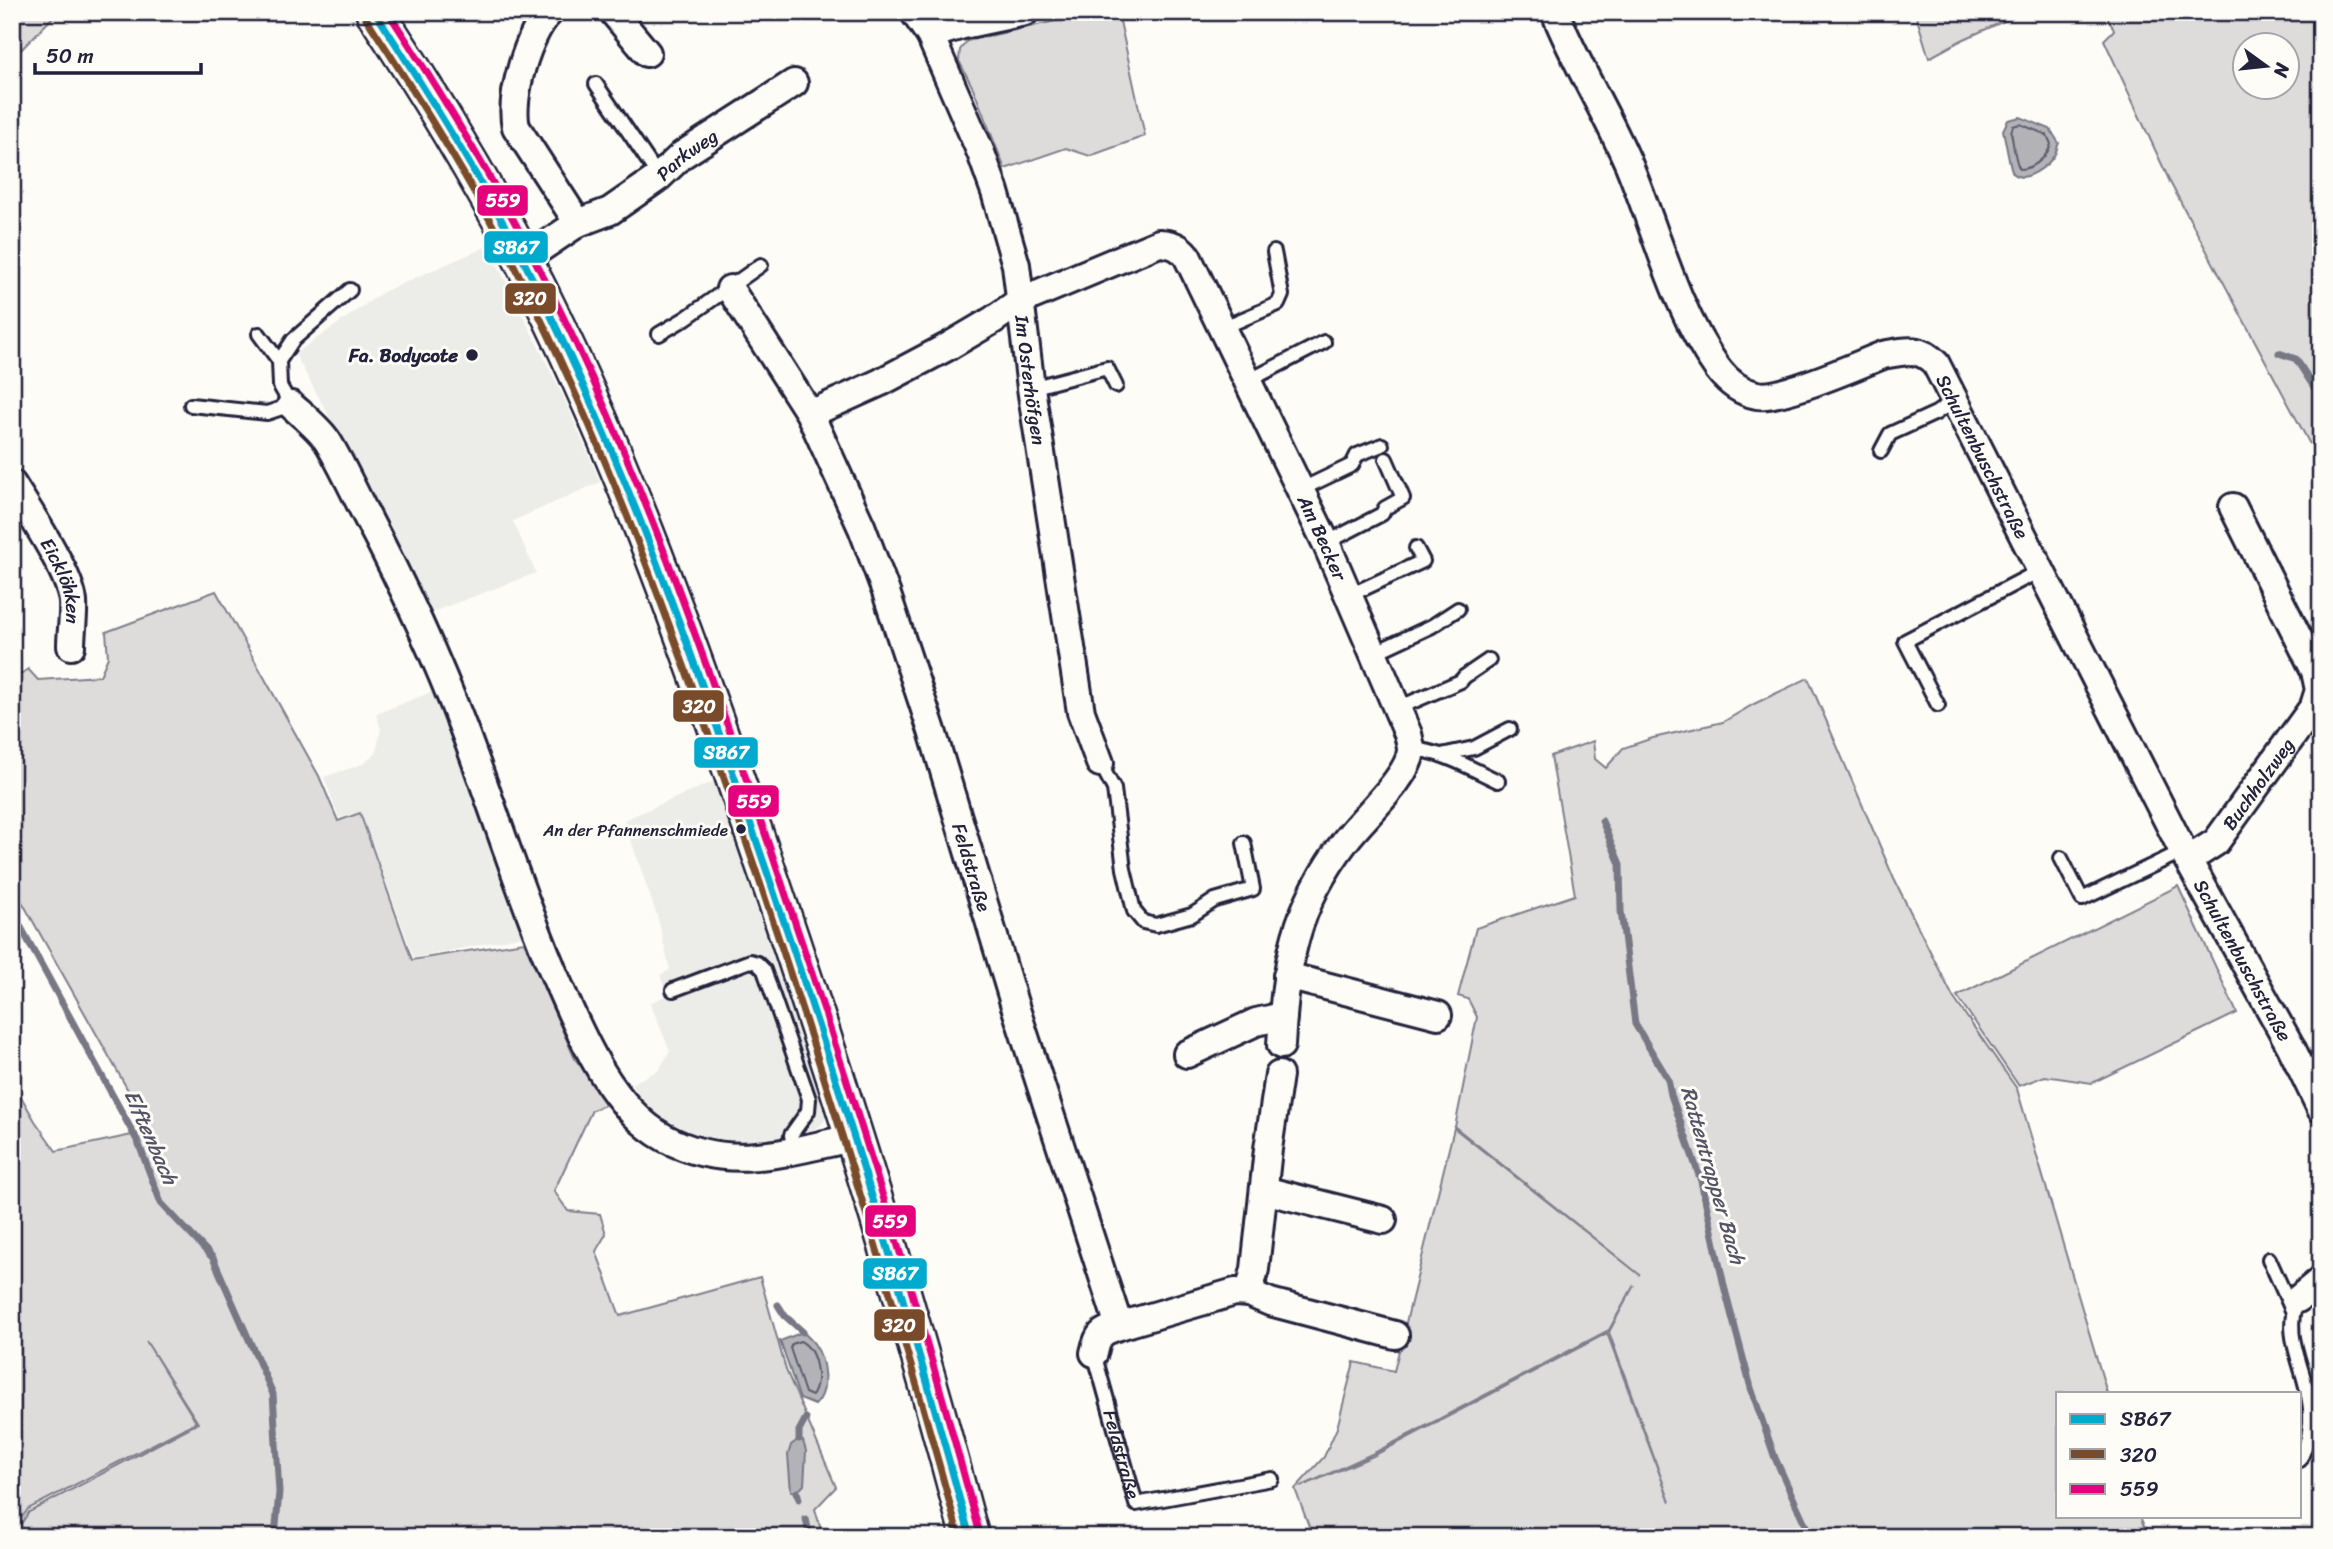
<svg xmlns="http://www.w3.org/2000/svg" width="2333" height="1549" font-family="Sriracha,sans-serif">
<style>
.built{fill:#ecece9}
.green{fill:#dddcdb;stroke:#807f8b;stroke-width:2;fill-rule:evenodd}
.water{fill:#b2b2b7;stroke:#787885;stroke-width:2}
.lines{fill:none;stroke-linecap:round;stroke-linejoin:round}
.shore{stroke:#5c5c6d;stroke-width:2}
.stream{stroke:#787885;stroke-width:7}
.service-casing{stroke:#22223b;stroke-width:18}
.minor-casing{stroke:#22223b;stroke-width:32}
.secondary-casing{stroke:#22223b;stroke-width:42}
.service{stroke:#fdfcf7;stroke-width:12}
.minor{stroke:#fdfcf7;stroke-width:26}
.secondary{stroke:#fdfcf7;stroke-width:37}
.bus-1-casing{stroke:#fdfcf7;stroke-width:12}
.bus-2-casing{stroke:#fdfcf7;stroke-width:12}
.bus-3-casing{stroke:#fdfcf7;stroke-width:12}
.bus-1{stroke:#00a9ce;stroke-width:7}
.bus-2{stroke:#7a4b2a;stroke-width:7}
.bus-3{stroke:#e5007d;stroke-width:7}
.poi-dot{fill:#22223b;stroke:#fdfcf7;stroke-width:2.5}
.labels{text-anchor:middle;stroke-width:6;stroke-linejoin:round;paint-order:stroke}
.bus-label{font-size:17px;fill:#22223b;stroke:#fdfcf7;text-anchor:end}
.street-label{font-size:19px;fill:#22223b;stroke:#fdfcf7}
.poi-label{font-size:19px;font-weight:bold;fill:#22223b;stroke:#fdfcf7;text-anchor:end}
.water-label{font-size:21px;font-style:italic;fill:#545466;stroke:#fdfcf7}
.line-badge{stroke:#fdfcf7;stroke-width:2.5}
.badge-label{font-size:19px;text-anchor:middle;font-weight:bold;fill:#fff}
</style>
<rect width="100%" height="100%" fill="#fdfcf7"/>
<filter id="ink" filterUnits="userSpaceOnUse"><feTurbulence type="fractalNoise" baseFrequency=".0143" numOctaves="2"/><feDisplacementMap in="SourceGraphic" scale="14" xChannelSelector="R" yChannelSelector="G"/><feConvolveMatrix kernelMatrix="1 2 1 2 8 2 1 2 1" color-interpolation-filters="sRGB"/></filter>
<g filter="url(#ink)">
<path class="built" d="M 488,246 L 564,398 L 600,482 L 513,521 L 536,573 L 432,612 L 410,564 L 295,354 L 383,292 Z
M 434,691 L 448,715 L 524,936 L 414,958 L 361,812 L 339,818 L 324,777 L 363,764 L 376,753 L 381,729 L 376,714 Z
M 719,779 L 830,1113 L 820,1126 L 803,1134 L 748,1144 L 720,1143 L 681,1130 L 650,1108 L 631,1084 L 659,1070 L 670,1051 L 650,1003 L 667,995 L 660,975 L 670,970 L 658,919 L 624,820 Z"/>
<path class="green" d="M 12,12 L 58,12 L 12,59 Z
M 1095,12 L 1118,12 L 1145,136 L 1090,156 L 1066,148 L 1005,169 L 973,88 L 959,61 L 960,50 L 967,41 Z
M 1915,12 L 2024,12 L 1962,40 L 1929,58 Z
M 2105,12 L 2321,12 L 2321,453 L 2313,450 L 2171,184 L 2104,40 L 2114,30 ZM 2246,46 L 2288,46 L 2288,88 L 2246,88 Z
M 216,591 L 319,776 L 338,821 L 360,813 L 412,960 L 524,942 L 575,1059 L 610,1103 L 592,1110 L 554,1191 L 568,1211 L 600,1214 L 606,1234 L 596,1251 L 620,1316 L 760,1277 L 786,1370 L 836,1487 L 815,1509 L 823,1537 L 17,1537 L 17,1530 L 29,1512 L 198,1423 L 146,1341 L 196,1422 L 28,1509 L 13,1530 L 12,1537 L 12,1081 L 35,1121 L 56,1151 L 151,1131 L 12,884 L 12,680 L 28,669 L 38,680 L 100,676 L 108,657 L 106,632 Z
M 1808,678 L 1894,879 L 1953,997 L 2017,1089 L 2107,1393 L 2058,1393 L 2058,1516 L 2140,1516 L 2148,1537 L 1313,1537 L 1295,1489 L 1324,1457 L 1337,1428 L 1354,1362 L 1394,1371 L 1454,1128 L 1640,1275 L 1455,1127 L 1477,1017 L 1468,999 L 1458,996 L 1476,928 L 1575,895 L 1551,756 L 1593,741 L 1595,759 L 1606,768 L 1623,748 L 1653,738 L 1723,722 L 1754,704 ZM 1634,1285 L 1609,1332 L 1670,1502 L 1607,1333 L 1373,1456 L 1300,1487 L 1374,1453 L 1609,1330 Z
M 2178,886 L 2237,1013 L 2092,1083 L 2045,1076 L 2019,1086 L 1957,996 Z"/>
<path class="water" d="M 2020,117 L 2050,129 L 2059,143 C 2058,144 2056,153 2055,154 C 2049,165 2025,185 2013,173 C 2010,170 2005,138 2003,130 L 2008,120 Z
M 803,1332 C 807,1336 812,1340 815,1345 C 825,1359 830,1392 815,1405 L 800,1399 L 780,1341 Z
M 799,1439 L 803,1441 L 806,1451 L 804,1485 L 797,1492 L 791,1491 L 788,1455 L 791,1445 Z"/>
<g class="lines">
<path class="shore" d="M 2020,124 L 2047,135 L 2051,144 C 2047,157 2034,169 2020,169 C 2015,163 2013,141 2011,132 L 2013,126 Z
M 800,1341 C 817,1349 822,1382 812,1396 L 805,1393 L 790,1348 L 792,1344 Z"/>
<path class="stream" d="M 2279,353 L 2296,359 L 2321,398
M 1602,821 L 1620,864 L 1621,911 L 1635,1024 L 1668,1079 L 1671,1095 L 1701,1181 L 1725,1290 L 1751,1388 L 1775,1458 L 1811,1537
M 12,911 L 138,1142 L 161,1203 L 213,1258 L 273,1394 L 279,1492 L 275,1537
M 778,1305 L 785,1316 L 803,1332
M 799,1439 L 799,1431 L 806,1418
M 797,1492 L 799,1499
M 806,1519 L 809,1533"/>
<g class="service-casing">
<g id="service">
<path d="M 596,84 L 659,177"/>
<path d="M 1222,328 L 1278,304 L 1282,295 L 1274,252"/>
<path d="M 259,334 L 279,361"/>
<path d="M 659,334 L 686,318 L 761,265"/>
<path d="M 1248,381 L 1324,342"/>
<path d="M 1031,388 L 1107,368 L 1116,386"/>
<path d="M 191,405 L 267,413 L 291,405 L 280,386 L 279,361 L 293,340 L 350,290"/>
<path d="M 1881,451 L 1890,434 L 1936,413 L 1953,401"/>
<path d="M 1300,490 L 1352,465 L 1357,455 L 1382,445"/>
<path d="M 1326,543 L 1382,514 L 1385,508 L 1403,498 L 1386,459"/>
<path d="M 1350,595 L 1423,561 L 1416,548"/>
<path d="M 1374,653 L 1432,626 L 1458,609"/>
<path d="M 1938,705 L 1905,641 L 2041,570"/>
<path d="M 1398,708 L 1461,681 L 1464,677 L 1489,660"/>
<path d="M 1411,749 C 1442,751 1470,768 1498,781"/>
<path d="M 1441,755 L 1474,748 L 1510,729"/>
<path d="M 1100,763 L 1114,789 L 1124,869 L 1134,911 L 1143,922 L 1156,925 L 1192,915 L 1215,900 L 1253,889 L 1244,843"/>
<path d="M 2061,858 L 2082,899 L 2183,851"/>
<path d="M 673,990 L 750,961 L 757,963 L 764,970 L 809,1099 L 808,1111 L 791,1135 L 794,1150"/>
<path d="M 2269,1259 L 2292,1310"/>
<path d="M 2298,1299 C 2274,1350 2333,1392 2300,1460"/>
<path id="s1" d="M 1094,1353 L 1136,1504 L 1272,1479"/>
</g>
</g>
<g class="minor-casing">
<g id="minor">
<path d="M 550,12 C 528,32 509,98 516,127 L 578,223"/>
<path d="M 613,12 L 647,53"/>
<path id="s2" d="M 914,12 L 930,35 L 981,153 L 995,192 L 1016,265 L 1031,388 L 1081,712 L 1100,763"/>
<path id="s3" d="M 1555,12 C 1576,65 1607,113 1629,165 C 1657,233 1675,309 1718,369 C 1728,382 1741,392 1757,395 C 1778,400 1859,365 1883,355 C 1904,351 1920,346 1936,364 L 2183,851 L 2291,1047 L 2321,1109"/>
<path d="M 930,35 L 963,25 L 1025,12"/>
<path id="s4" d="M 523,260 L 578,223 L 610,211 L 659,177 L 682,155 L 794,83"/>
<path d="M 730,289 L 810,414"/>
<path d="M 291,405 C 303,416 319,428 328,442 C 342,465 353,490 365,513 C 402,583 436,656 464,730 C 496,814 522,900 558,983 C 581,1036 612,1109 665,1138 C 729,1173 790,1151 856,1137"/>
<path id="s5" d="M 12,484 C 28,510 71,574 73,602 C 74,616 71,632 71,646"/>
<path id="s6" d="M 2188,860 L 2216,842 L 2314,706 L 2319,690 L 2315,671 L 2233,507"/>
<path d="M 1287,976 L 1438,1015"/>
<path d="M 1187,1054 L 1256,1022 L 1283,1016"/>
<path id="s7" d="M 1279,1075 L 1268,1149 L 1255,1269 L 1249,1293 L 1235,1292 L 1119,1326 L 1014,1003 L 932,731 L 886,592 L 862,528 L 810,414 L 881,382 L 949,346 L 993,320 L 1020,301 L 1159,243 C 1172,244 1179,246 1187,256 L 1326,543 L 1408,734 C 1409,739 1411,745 1411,750 C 1410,776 1362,818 1346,840 C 1294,908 1286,962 1281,1045"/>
<path d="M 1264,1190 L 1383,1220"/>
<path d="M 1249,1293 L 1270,1302 L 1395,1335"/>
<path d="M 2298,1299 L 2321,1280"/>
<path d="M 1094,1353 C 1098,1334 1101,1332 1119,1326"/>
</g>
</g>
<g class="secondary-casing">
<path id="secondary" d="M 375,12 C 428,92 478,175 523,260 C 619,446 689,645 757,842 C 836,1071 908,1302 970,1537"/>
</g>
<use href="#service" class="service"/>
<use href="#minor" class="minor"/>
<use href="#secondary" class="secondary"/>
<g class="bus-1-casing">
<path id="bus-1" d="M 375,12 C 428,93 479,175 523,260 C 623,454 695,660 765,866 C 841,1087 909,1311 970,1537"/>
</g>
<g class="bus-2-casing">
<path id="bus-2" d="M 366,18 C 419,98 470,180 514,265 C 613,458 685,663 755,868 C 830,1089 898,1312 959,1537"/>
</g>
<g class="bus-3-casing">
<path id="bus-3" d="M 388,12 C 439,90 488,170 531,253 C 632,445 703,652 773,857 C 849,1080 919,1306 980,1534"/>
</g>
<use href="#bus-1" class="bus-1"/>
<use href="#bus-2" class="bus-2"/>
<use href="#bus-3" class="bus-3"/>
</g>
</g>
<g class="poi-dot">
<circle cx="472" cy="355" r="7"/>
<circle cx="741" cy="829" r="6"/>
</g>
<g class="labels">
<g class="bus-label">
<text x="728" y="836">An der Pfannenschmiede</text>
</g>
<g class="street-label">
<text dy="7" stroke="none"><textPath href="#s4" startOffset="196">Parkweg</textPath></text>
<text dy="7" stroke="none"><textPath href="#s2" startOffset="390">Im Osterhöfgen</textPath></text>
<text dy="7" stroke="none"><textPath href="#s3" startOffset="735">Schultenbuschstraße</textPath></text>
<text dy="7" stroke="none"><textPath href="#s7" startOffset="2053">Am Becker</textPath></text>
<text dy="7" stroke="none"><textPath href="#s5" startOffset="110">Eicklöhken</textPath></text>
<text dy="7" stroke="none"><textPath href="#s6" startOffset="105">Buchholzweg</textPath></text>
<text transform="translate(972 867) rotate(73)" y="7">Feldstraße</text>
<text dy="7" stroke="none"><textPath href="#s3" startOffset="1302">Schultenbuschstraße</textPath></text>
<text dy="7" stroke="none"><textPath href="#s1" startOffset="105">Feldstraße</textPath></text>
</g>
<g class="poi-label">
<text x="458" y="362">Fa. Bodycote</text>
</g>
<g class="water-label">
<text transform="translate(151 1137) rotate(66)" y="7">Elftenbach</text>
<text transform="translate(1713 1175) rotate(74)" y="7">Rattentrapper Bach</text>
</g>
</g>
<g class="line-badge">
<rect x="476" y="184" width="53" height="33" rx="7" fill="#e5007d"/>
<rect x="483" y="230" width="66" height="34" rx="7" fill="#00a9ce"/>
<rect x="504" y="282" width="53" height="33" rx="7" fill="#7a4b2a"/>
<rect x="672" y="689" width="53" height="34" rx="7" fill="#7a4b2a"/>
<rect x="693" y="736" width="66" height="33" rx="7" fill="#00a9ce"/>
<rect x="727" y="784" width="53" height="34" rx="7" fill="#e5007d"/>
<rect x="864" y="1204" width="53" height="34" rx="7" fill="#e5007d"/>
<rect x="862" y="1257" width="66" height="33" rx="7" fill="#00a9ce"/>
<rect x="873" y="1308" width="53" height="34" rx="7" fill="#7a4b2a"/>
</g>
<g class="badge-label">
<text x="503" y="207">559</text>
<text x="516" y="254">SB67</text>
<text x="530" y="305">320</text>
<text x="699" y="713">320</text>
<text x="726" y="759">SB67</text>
<text x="754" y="808">559</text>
<text x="890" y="1228">559</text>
<text x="895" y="1280">SB67</text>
<text x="899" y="1332">320</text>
</g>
<rect width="2333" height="1549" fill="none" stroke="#fdfcf7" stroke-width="42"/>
<rect x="21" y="21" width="2291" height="1507" fill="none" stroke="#22223b" stroke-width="2.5" filter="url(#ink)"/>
<rect x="2056" y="1392" width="245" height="126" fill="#fdfcf7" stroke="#a5a5ac" stroke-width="2"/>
<rect x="2070" y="1414" width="35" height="10" fill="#00a9ce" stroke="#a5a5ac" stroke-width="2"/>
<text x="2120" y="1426" font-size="21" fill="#22223b">SB67</text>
<rect x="2070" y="1449" width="35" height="10" fill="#7a4b2a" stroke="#a5a5ac" stroke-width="2"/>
<text x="2120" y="1462" font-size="21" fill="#22223b">320</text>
<rect x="2070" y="1484" width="35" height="10" fill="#e5007d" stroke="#a5a5ac" stroke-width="2"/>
<text x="2120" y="1496" font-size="21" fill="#22223b">559</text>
<g transform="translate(2266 66) rotate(105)"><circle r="33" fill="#fdfcf7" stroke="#a5a5ac" stroke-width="2"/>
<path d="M0-5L12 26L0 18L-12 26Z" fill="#22223b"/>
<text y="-10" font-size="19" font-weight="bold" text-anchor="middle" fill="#22223b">N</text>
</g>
<path d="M35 63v10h166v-10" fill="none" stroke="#22223b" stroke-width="3.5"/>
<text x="46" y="63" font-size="21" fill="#22223b" stroke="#fdfcf7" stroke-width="5" paint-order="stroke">50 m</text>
</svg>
